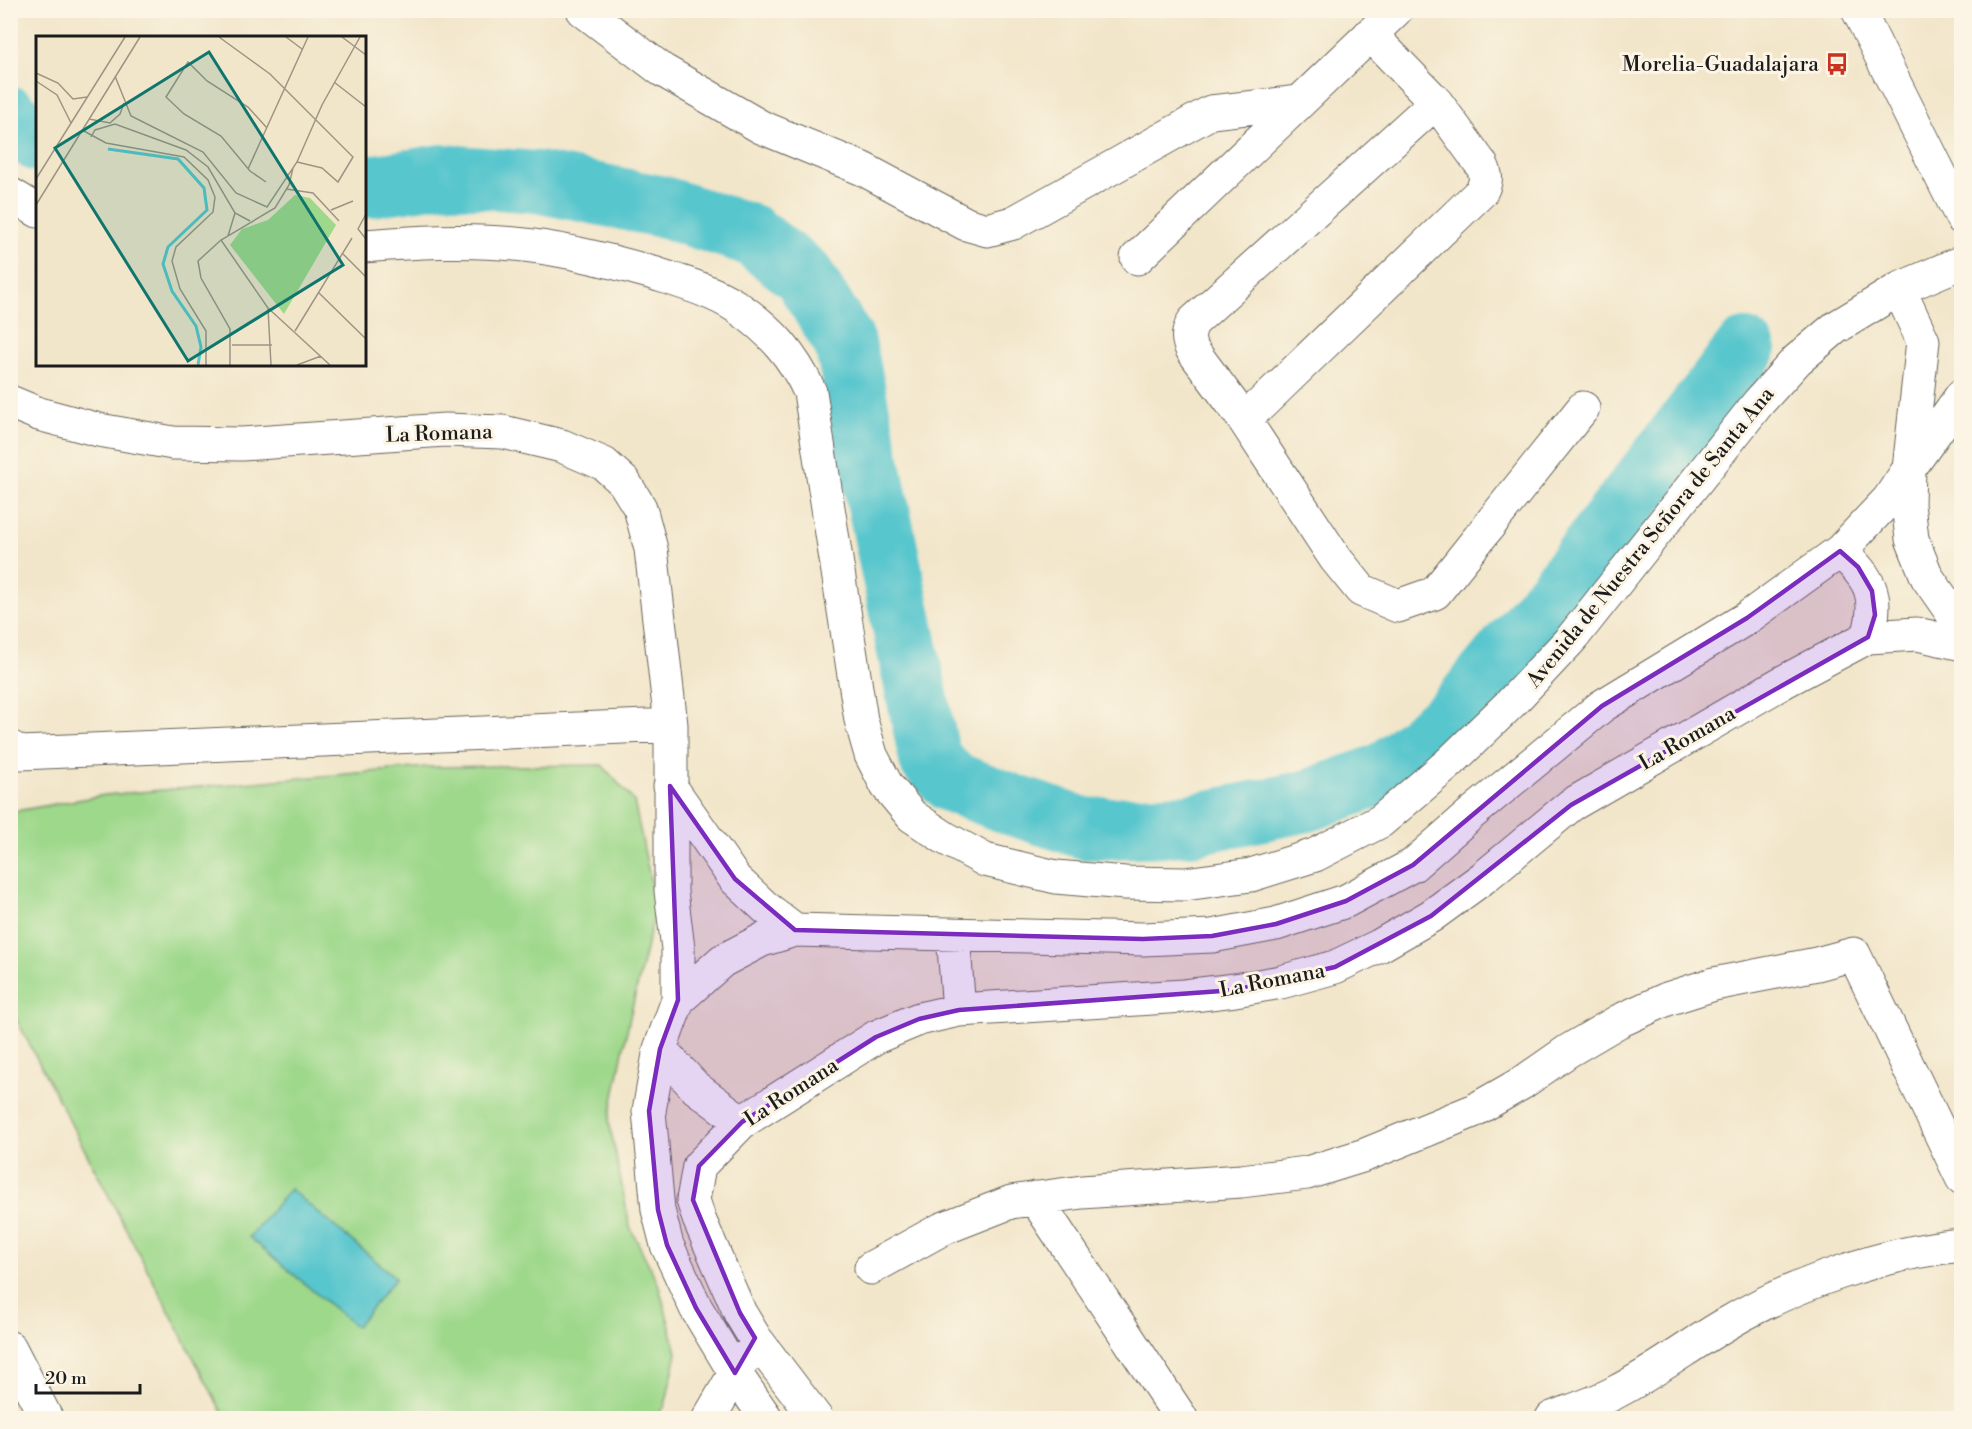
<svg xmlns="http://www.w3.org/2000/svg" width="1972" height="1429" font-family="'Libre Bodoni',serif">
<style>
.green{fill:#9ed88b;stroke:#5d7a54;stroke-width:1.5}
.water{fill:#59c6cd;stroke:#3a7174;stroke-width:1.5}
.lines{fill:none;stroke-linecap:round;stroke-linejoin:round}
.river{stroke:#59c6cd;stroke-width:62}
.minor-casing{stroke:#676359;stroke-width:35}
.highway-casing{stroke:#676359;stroke-width:35}
.minor{stroke:#fff;stroke-width:33}
.highway{stroke:#fff;stroke-width:33}
.marked{fill:#7b2cbf;fill-opacity:0.2;stroke:#7b2cbf;stroke-width:4.5;stroke-linejoin:round}
.labels{text-anchor:middle;stroke-width:6;stroke-linejoin:round;paint-order:stroke}
.poi-label{font-size:21px;fill:#1c1c1c;stroke:#fcf5e5;text-anchor:end}
.street-label{font-size:21px;fill:#1c1c1c;stroke:#fcf5e5}
.inset-river{fill:none;stroke:#59c6cd;stroke-width:3}
.inset-road{fill:none;stroke:#9c9584;stroke-width:1.5}
.view{fill:#0f766e;fill-opacity:0.15;stroke:#0f766e;stroke-width:3}
.inset-edge{fill:none;stroke:#1c1c1c;stroke-width:3}
</style>
<rect width="100%" height="100%" fill="#fcf5e5"/>
<filter id="ink" filterUnits="userSpaceOnUse"><feTurbulence type="fractalNoise" baseFrequency=".0167" numOctaves="2"/><feDisplacementMap in="SourceGraphic" scale="12" xChannelSelector="R" yChannelSelector="G"/><feConvolveMatrix kernelMatrix="1 2 1 2 8 2 1 2 1" color-interpolation-filters="sRGB"/></filter>
<filter id="wash" filterUnits="userSpaceOnUse"><feTurbulence type="fractalNoise" baseFrequency=".008" numOctaves="4" result="noise"/><feDisplacementMap in="SourceGraphic" scale="24" xChannelSelector="R" yChannelSelector="G"/><feGaussianBlur stdDeviation="1.35" result="paint"/><feColorMatrix in="noise" values="0 0 0 0 0 0 0 0 0 0 0 0 0 0 0 0 0 1.4 0 .05"/><feComposite in="paint" operator="in"/></filter>
<g filter="url(#wash)">
<rect width="100%" height="100%" fill="#f2e6ca"/>
<path class="green" d="M 602,765 L 634,801 L 656,907 L 629,1021 L 609,1121 L 630,1227 L 658,1283 L 677,1353 L 665,1406 L 655,1418 L 225,1418 L 11,1009 L 11,812 L 105,795 L 427,767 Z"/>
<path class="water" d="M 290,1189 L 396,1278 L 356,1327 L 249,1237 Z"/>
<g class="lines">
<path class="river" d="M 10,117 L 38,141
M 364,187 L 443,175 L 537,182 L 663,207 L 751,235 L 803,275 L 845,343 L 930,759 L 952,782 L 1010,804 L 1087,829 L 1189,825 L 1307,801 L 1385,773 L 1455,715 L 1558,592 L 1745,350"/>
</g>
</g>
<g filter="url(#ink)">
<g class="lines">
<g class="minor-casing">
<path id="minor" d="M 583,10 L 662,70 L 761,127 L 863,169 L 966,224 L 987,230 L 1013,223 L 1211,112 L 1299,102
M 1436,102 L 1193,322 C 1187,334 1187,340 1193,351 L 1243,418 L 1335,558 L 1361,590 L 1398,606 L 1435,593 L 1583,408
M 10,194 L 38,211
M 364,246 C 414,242 465,239 515,244 C 561,248 608,260 653,273 C 681,282 713,291 737,307 C 771,330 793,355 810,392 L 861,720 L 871,755 L 887,786 L 912,816 L 945,838 L 985,860 L 1056,877 L 1125,883 L 1185,884 L 1251,875 L 1315,855 L 1381,821 L 1448,764 L 1511,703 L 1572,638 L 1759,402 L 1797,360 L 1835,328 L 1899,289 L 1962,262
M 1137,258 L 1396,10
M 1962,395 L 1909,469 L 1908,504 L 1912,539 L 1927,577 L 1952,613 L 1962,623
M 10,402 L 39,414 L 99,430 L 173,443 L 242,444 L 445,430 L 503,432 L 562,446 L 604,464 L 624,482 L 640,508 L 651,549 L 671,725 L 671,891 L 678,949 L 678,1000 L 660,1049 L 649,1111 L 658,1210 L 667,1245 L 696,1308 L 735,1373 L 766,1418
M 1243,418 L 1259,406 L 1481,192 C 1487,181 1487,175 1481,164 L 1436,102 L 1370,34
M 1840,551 C 1871,579 1880,596 1868,637
M 10,747 L 21,753 L 671,725
M 670,786 L 735,879 L 766,908 L 795,930
M 953,935 L 959,1010
M 678,1000 L 722,961 L 762,940 L 795,930 L 1143,939 L 1212,936 L 1276,924 L 1346,901 L 1413,865 L 1471,814 L 1602,706 L 1747,618 L 1840,551 L 1889,499 L 1909,469 L 1923,341 L 1899,289
M 660,1049 L 696,1088 L 742,1122
M 1035,1198 L 1181,1418
M 871,1268 L 942,1229 L 1011,1202 L 1082,1192 L 1241,1181 L 1307,1173 L 1365,1155 L 1473,1111 L 1522,1083 L 1568,1051 L 1619,1021 L 1667,999 L 1714,984 L 1817,964 L 1854,954 L 1962,1178
M 10,1348 L 46,1418
M 709,1418 L 744,1358
M 816,1418 L 755,1338 L 740,1313 L 699,1219 L 693,1200 L 699,1166 L 742,1122 L 876,1037 L 919,1019 L 959,1010 L 1184,996 L 1235,990 L 1281,982 L 1335,967 L 1379,946 L 1431,916 L 1483,878 L 1571,805 L 1785,681 L 1868,637 L 1917,634 L 1962,644
M 1552,1418 C 1573,1410 1596,1403 1616,1392 C 1655,1372 1690,1345 1728,1323 C 1793,1284 1887,1252 1962,1245"/>
</g>
<g class="highway-casing">
<path id="highway" d="M 1858,10 L 1962,218"/>
</g>
<use href="#minor" class="minor"/>
<use href="#highway" class="highway"/>
</g>
</g>
<path class="marked" d="M 1840,551 L 1858,567 L 1872,591 L 1875,615 L 1868,637 L 1571,805 L 1431,916 L 1335,967 L 1235,990 L 959,1010 L 919,1019 L 876,1037 L 742,1122 L 699,1166 L 693,1200 L 740,1313 L 755,1338 L 735,1373 L 696,1308 L 667,1245 L 658,1210 L 649,1111 L 660,1049 L 678,1000 L 670,786 L 735,879 L 795,930 L 1143,939 L 1212,936 L 1276,924 L 1346,901 L 1413,865 L 1602,706 L 1747,618 Z"/>
<defs>
<g id="bus-bare" transform="scale(1.8)"><path d="M-5-6H5V4H4V6H2V4H-2V6H-4V4H-5ZM-3.5-4V0h7V-4ZM-3.5 1.2v1.5H-2V1.2ZM2 1.2v1.5H3.5V1.2Z" fill="#c8321e" stroke="#fcf5e5" stroke-width="2.5" paint-order="stroke"/></g>
</defs>
<g fill-rule="evenodd">
<use href="#bus-bare" x="1837" y="64"/>
</g>
<g class="labels">
<g class="poi-label">
<text x="1819" y="71">Morelia-Guadalajara</text>
</g>
<g class="street-label">
<text transform="translate(439 433) rotate(-2)" y="7">La Romana</text>
<text transform="translate(1650 537) rotate(-51)" y="7">Avenida de Nuestra Señora de Santa Ana</text>
<text transform="translate(1687 738) rotate(-30)" y="7">La Romana</text>
<text transform="translate(1272 980) rotate(-11)" y="7">La Romana</text>
<text transform="translate(791 1092) rotate(-33)" y="7">La Romana</text>
</g>
</g>
<g transform="translate(36 36)">
<rect width="330" height="330" fill="#f2e6ca"/>
<path d="M 259,159 L 274,162 L 300,189 L 248,278 L 194,209 L 206,193 L 232,184 Z" fill="#9ed88b"/>
<path class="inset-river" d="M 72,113 L 142,123 L 168,152 L 171,174 L 132,211 L 127,228 L 136,255 L 160,290 L 165,311 L 162,329"/>
<path class="inset-road" d="M 183,1 L 234,38 L 317,121 L 302,146 L 286,132 L 261,126M 250,1 L 266,13M 306,1 L 330,19M 0,37 L 22,47 L 37,63 L 51,61M 79,40 L 95,80 L 167,116 L 200,157 L 231,171 L 261,126 L 286,69 L 324,1M 0,45 L 21,59 L 35,87M 298,46 L 330,71M 53,83 L 74,87 L 84,78 L 88,67M 46,94 L 70,107 L 148,121 L 172,144 L 179,161 L 177,176 L 140,211 L 136,225 L 144,253 L 170,295 L 170,329M 55,101 L 59,94 L 79,88 L 150,114 L 172,131 L 199,177 L 214,185M 212,133 L 272,1M 0,143 L 89,1M 230,146 L 214,135 L 185,100 L 148,78 L 130,61 L 152,26 L 171,45 L 212,71 L 231,92M 250,153 L 277,157 L 303,185M 0,169 L 104,1M 295,174 L 317,165M 330,178 L 322,193 L 330,203M 192,200 L 199,177M 185,204 L 232,272 L 235,329M 307,218 L 330,241M 283,257 L 330,303M 232,272 L 294,329M 259,295 L 316,202M 196,309 L 236,309M 194,329 L 194,293 L 165,242 L 162,225 L 185,204 L 239,172 L 253,149 L 257,132M 261,329 L 285,320"/>
<path class="view" d="M 173,16 L 307,229 L 152,325 L 19,112 Z"/>
<rect width="330" height="330" class="inset-edge"/>
</g>
<rect width="1972" height="1429" fill="none" stroke="#fcf5e5" stroke-width="36"/>
<path d="M36 1384v9h104v-9" fill="none" stroke="#1c1c1c" stroke-width="3"/>
<text x="45" y="1384" font-size="18" fill="#1c1c1c" stroke="#fcf5e5" stroke-width="4.5" paint-order="stroke">20 m</text>
</svg>
